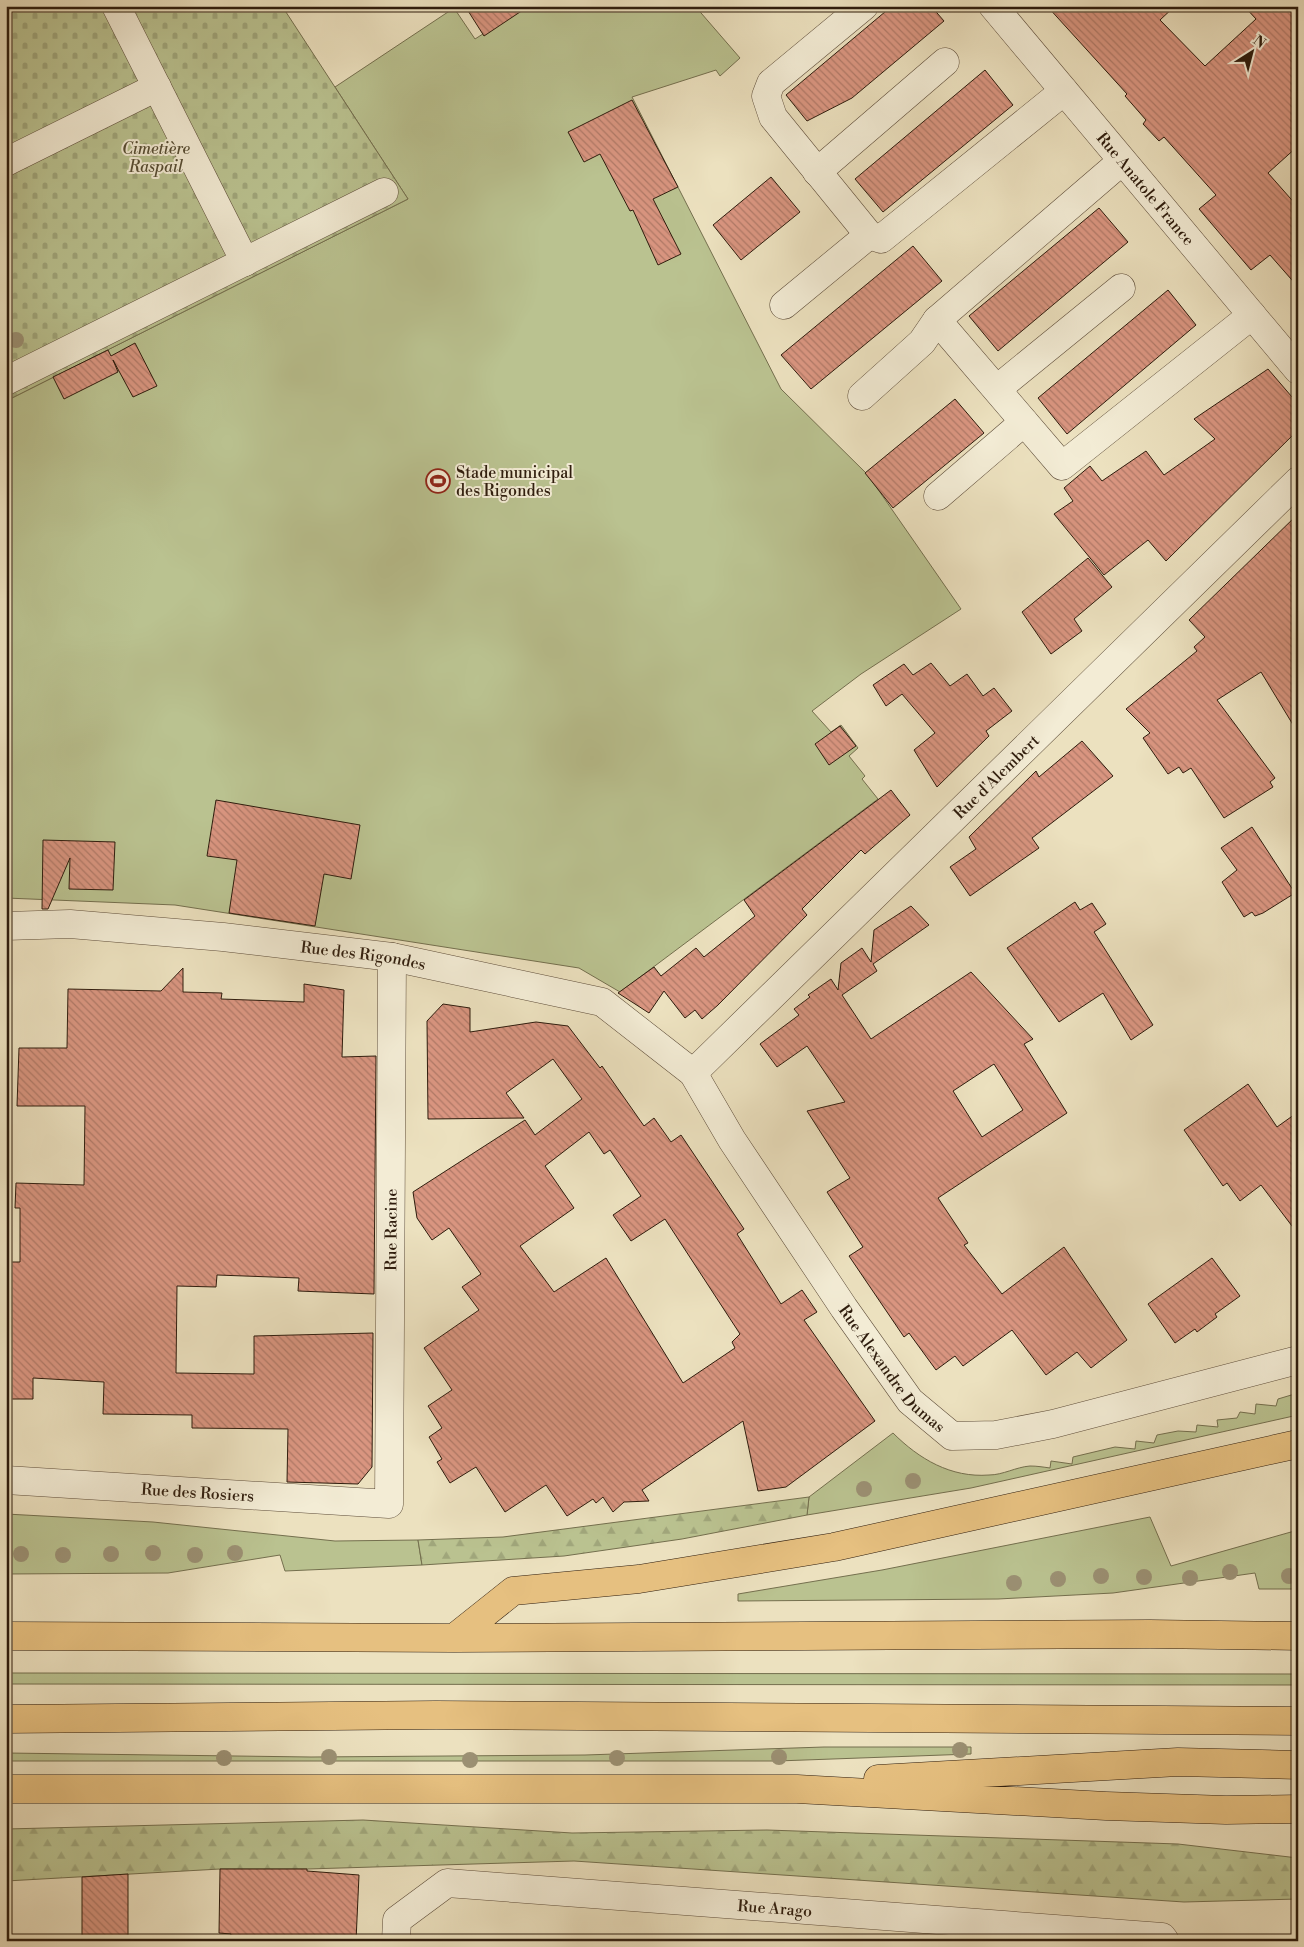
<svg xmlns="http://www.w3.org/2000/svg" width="1304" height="1947" font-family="'Libre Bodoni',serif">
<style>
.green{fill:#bac290;stroke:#746f4e}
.forest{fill:url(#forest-firs);stroke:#746f4e}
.cemetery{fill:url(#cemetery-stones);stroke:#746f4e}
.building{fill:url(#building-back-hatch);stroke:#2e1c0d;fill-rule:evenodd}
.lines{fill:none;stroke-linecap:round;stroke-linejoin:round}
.minor-casing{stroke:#5e4d3a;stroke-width:29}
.highway-casing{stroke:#2e1c0d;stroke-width:29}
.minor{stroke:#f3ecd5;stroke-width:28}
.highway{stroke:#e6c080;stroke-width:28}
.tree{fill:#9b9073}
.labels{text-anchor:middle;stroke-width:4;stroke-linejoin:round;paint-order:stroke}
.park-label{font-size:16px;font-style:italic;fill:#584e34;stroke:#f3ecd5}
.street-label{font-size:16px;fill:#2e1c0d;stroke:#f3ecd5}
.poi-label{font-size:16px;fill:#2e1c0d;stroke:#f3ecd5;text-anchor:start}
</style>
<defs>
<pattern id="forest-firs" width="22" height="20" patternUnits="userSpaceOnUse" patternTransform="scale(1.25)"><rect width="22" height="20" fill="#bac290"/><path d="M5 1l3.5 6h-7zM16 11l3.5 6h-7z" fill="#a0a67b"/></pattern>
<pattern id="cemetery-stones" width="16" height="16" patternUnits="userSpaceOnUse" patternTransform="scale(1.25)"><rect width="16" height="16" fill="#bac290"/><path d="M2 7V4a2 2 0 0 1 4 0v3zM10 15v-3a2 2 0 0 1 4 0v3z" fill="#a0a67b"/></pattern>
<pattern id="building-back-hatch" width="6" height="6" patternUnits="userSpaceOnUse" patternTransform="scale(1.25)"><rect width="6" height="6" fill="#d99580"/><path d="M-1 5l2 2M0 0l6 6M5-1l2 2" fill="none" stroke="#b07967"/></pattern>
</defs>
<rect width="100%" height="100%" fill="#ece1bf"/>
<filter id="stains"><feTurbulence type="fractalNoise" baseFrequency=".004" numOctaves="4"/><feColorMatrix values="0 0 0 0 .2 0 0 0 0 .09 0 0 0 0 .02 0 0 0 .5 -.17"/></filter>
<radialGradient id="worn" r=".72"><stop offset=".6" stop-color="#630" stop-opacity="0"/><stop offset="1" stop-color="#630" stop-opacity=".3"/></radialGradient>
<path class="green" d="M 527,6 L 695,6 L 740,58 L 720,76 L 716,70 L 632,97 L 781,389 L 868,475 L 961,609 L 861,674 L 812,711 L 831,732 L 841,725 L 858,748 L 849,756 L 865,776 L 862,779 L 878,799 L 620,992 L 579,968 L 175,905 L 6,898 L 6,401 L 408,199 L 335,87 L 454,8 L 475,39 Z
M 1298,1393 L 1298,1415 L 971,1488 L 807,1515 L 809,1497 L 893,1433 C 919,1459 951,1478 989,1475 C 1003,1475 1016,1467 1030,1466 C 1037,1466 1043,1467 1050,1468 L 1051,1461 L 1072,1464 L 1073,1457 L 1115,1447 L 1135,1449 L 1136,1441 L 1154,1443 L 1157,1435 L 1178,1431 L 1196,1432 L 1197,1425 L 1218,1427 L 1217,1420 L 1237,1418 L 1240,1412 L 1255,1414 L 1256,1404 L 1276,1406 L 1278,1399 Z
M 6,1514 L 153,1522 L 335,1541 L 418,1540 L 422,1565 L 285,1571 L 280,1555 L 168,1573 L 6,1574 Z
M 1150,1517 L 1171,1566 L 1298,1530 L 1298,1589 L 1259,1589 L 1255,1573 L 1113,1593 L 998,1599 L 738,1601 L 738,1594 L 882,1570 Z
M 6,1673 L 1298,1674 L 1298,1685 L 6,1684 Z
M 824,1747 L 971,1747 L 971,1754 L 777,1761 L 6,1761 L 6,1753 L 311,1757 L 585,1755 Z"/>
<path class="forest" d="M 809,1497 L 807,1515 L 682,1539 L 564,1556 L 422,1565 L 418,1540 L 503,1537 Z
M 363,1820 L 572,1833 L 767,1830 L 1178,1844 L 1298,1858 L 1298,1899 L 1184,1902 L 574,1861 L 307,1869 L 220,1869 L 6,1881 L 6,1829 Z"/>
<path class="cemetery" d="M 6,6 L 282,6 L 408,199 L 6,401 Z"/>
<path class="building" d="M 465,6 L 529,6 L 484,36 Z
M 892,6 L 931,6 L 944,21 L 852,98 L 807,121 L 786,95 Z
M 1047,6 L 1175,6 L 1160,20 L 1205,66 L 1256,19 L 1244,6 L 1298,6 L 1298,146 L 1268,173 L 1298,207 L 1298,287 L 1270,255 L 1251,270 L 1199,209 L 1216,195 L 1164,137 L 1159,141 L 1143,124 L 1146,120 L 1125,96 L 1127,94 Z
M 985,70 L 1013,105 L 883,212 L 855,179 Z
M 632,100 L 678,187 L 653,199 L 681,254 L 658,265 L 633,210 L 630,211 L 600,154 L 584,162 L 568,132 Z
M 771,177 L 800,212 L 741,260 L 713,225 Z
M 1099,208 L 1128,242 L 998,351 L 969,316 Z
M 913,246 L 942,281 L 811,389 L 781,355 Z
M 1168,290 L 1196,325 L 1067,434 L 1038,398 Z
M 135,343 L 157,386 L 133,397 L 113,360 L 118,372 L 64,399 L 53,377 L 108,350 L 111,356 Z
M 1268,369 L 1298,404 L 1298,430 L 1166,561 L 1148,540 L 1104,575 L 1054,514 L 1073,501 L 1064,488 L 1090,466 L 1102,481 L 1146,451 L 1164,475 L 1215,439 L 1194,419 Z
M 955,399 L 984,433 L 893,508 L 865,473 Z
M 1298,514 L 1298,733 L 1261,672 L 1217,700 L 1275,778 L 1270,782 L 1273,787 L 1224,818 L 1191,768 L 1183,773 L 1179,767 L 1168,774 L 1143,738 L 1150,733 L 1126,709 L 1197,651 L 1194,647 L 1205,637 L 1189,620 Z
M 1088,558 L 1112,587 L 1074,619 L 1082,631 L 1051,654 L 1022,612 Z
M 931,663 L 950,686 L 967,674 L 983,696 L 994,688 L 1012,711 L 986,731 L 989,736 L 937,787 L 914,750 L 935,733 L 902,694 L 886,706 L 873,685 L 904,664 L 913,675 Z
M 840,726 L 856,746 L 829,765 L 815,744 Z
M 1082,741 L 1113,776 L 1032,838 L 1039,848 L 970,896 L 950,867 L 976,849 L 969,837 L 1036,771 L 1039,777 Z
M 891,790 L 910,815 L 865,854 L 861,850 L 802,909 L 807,915 L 718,1005 L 702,1019 L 695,1010 L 685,1018 L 664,991 L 649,1013 L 618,993 L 654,967 L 661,976 L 696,948 L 704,957 L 755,916 L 744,900 Z
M 216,800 L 360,825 L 351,879 L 324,874 L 315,926 L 229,913 L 237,860 L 207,856 Z
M 1252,827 L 1295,893 L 1263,913 L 1255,916 L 1252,912 L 1244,917 L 1222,882 L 1237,870 L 1221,848 Z
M 43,840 L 115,842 L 113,890 L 69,889 L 70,858 L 48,909 L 42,909 Z
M 1075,902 L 1080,910 L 1092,903 L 1106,924 L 1094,932 L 1153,1025 L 1131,1040 L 1103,993 L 1059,1022 L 1007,948 Z
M 911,906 L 929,925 L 873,964 L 877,971 L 842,995 L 871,1039 L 971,972 L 1033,1039 L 1024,1044 L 1067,1113 L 938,1198 L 968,1243 L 964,1245 L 1002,1294 L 1064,1247 L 1127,1340 L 1091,1368 L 1077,1352 L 1046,1375 L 1012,1330 L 963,1366 L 955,1356 L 936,1370 L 909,1333 L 904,1337 L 849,1256 L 863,1247 L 827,1192 L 850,1178 L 807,1111 L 845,1102 L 807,1046 L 777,1067 L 760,1044 L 799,1015 L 794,1009 L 810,997 L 808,995 L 831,979 L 838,990 L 841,963 L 862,948 L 871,962 L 874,930 ZM 994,1064 L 1023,1110 L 982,1137 L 953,1091 Z
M 183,968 L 183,992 L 222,993 L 221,999 L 304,1002 L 304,984 L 344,990 L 342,1057 L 376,1056 L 374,1294 L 298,1291 L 299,1278 L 217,1275 L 216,1287 L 177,1286 L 176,1373 L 254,1374 L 254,1336 L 373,1333 L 372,1467 L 358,1484 L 287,1482 L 288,1429 L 192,1428 L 192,1415 L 103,1414 L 104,1382 L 33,1378 L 33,1399 L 6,1399 L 6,1262 L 20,1262 L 20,1208 L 15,1208 L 16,1183 L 84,1185 L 85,1106 L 17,1106 L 19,1048 L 67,1048 L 68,989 L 161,991 Z
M 443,1004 L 470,1008 L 470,1032 L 536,1022 L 568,1026 L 600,1068 L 602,1066 L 644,1126 L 654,1118 L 671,1142 L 681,1135 L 744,1229 L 737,1234 L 781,1304 L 802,1290 L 817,1312 L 804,1320 L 875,1421 L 786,1487 L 758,1491 L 743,1421 L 642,1490 L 649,1501 L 624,1502 L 613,1512 L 603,1497 L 596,1503 L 593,1499 L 567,1516 L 546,1485 L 505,1512 L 476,1467 L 450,1483 L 437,1462 L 442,1459 L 429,1437 L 442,1428 L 428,1406 L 452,1390 L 424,1348 L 479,1310 L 462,1287 L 481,1274 L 449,1228 L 432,1240 L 417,1218 L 413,1192 L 525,1120 L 535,1135 L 582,1099 L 553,1059 L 506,1093 L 524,1118 L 428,1119 L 427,1021 ZM 589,1132 L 604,1154 L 610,1150 L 641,1196 L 613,1215 L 631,1241 L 665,1219 L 740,1334 L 732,1342 L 735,1348 L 683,1383 L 606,1258 L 554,1292 L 520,1246 L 574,1208 L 545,1166 Z
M 1248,1084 L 1277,1127 L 1298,1112 L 1298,1234 L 1261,1185 L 1240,1201 L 1227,1183 L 1223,1186 L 1184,1130 Z
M 1212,1258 L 1240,1296 L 1215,1314 L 1217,1317 L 1197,1332 L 1195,1329 L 1175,1343 L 1148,1304 Z
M 220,1869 L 307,1869 L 307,1871 L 359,1875 L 356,1941 L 230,1941 L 231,1934 L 219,1933 Z
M 128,1874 L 128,1941 L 82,1941 L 82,1877 Z"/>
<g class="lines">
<g class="minor-casing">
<g id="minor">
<path d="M 116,6 L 245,262"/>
<path d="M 864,6 L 771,83 L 766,96 L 773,117 L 869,235 L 881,239 L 1064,91"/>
<path id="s1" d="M 993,6 L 1298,370"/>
<path d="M 1122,161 L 937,320 L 1062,466 L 1252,315"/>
<path d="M 6,162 L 157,87"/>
<path d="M 817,172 L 945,62"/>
<path d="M 784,305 L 869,235"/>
<path d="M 6,381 L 384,192"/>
<path d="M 997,389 L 1121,288"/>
<path d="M 862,396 L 922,342 L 937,320"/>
<path d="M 938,496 L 1024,422"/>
<path id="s2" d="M 6,926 L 70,924 L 223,937 L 392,957 L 602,1002 L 693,1073 L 732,1140 L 844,1308 L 910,1401 L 952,1436 L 996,1435 L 1053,1424 L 1298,1360"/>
<path id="s3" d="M 693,1073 L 1298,481"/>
<path id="s4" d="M 6,1480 L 389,1504 L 392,957"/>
<path id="s5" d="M 396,1941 L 397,1920 L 447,1883 L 1162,1937 L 1165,1941"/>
</g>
</g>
<g class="highway-casing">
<path id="highway" d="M 6,1636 L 454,1638 L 1150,1634 L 1298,1636
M 454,1638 L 513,1591 L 639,1579 L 834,1547 L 1298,1444
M 6,1719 L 436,1715 L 1298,1721
M 878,1779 L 1178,1762 L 1298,1765
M 6,1789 L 797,1789 L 1106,1806 L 1226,1810 L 1298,1809"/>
</g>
<use href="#minor" class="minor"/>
<use href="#highway" class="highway"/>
</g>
<g class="tree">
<circle cx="16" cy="340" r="8"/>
<circle cx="913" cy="1481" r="8"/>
<circle cx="864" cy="1489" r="8"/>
<circle cx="153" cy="1553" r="8"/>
<circle cx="235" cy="1553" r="8"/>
<circle cx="21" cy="1554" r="8"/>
<circle cx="111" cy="1554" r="8"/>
<circle cx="63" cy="1555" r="8"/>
<circle cx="195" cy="1555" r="8"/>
<circle cx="1230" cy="1572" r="8"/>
<circle cx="1101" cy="1576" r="8"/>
<circle cx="1289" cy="1576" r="8"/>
<circle cx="1144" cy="1577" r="8"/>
<circle cx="1190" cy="1578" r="8"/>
<circle cx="1058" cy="1579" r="8"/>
<circle cx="1014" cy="1583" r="8"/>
<circle cx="960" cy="1750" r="8"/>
<circle cx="329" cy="1757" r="8"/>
<circle cx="779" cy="1757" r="8"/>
<circle cx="224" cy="1758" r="8"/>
<circle cx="617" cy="1758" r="8"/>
<circle cx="470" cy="1760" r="8"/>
</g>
<defs>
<g id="stadium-ring" transform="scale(1.25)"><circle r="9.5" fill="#f3ecd5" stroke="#8f2418" stroke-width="1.5"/><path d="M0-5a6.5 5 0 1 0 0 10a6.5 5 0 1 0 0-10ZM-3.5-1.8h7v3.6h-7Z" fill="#8f2418"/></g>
</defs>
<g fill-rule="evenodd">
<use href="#stadium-ring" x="438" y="481"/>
</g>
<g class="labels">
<g class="park-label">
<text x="156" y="154">Cimetière<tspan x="156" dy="18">Raspail</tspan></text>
</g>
<g class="street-label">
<text dy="6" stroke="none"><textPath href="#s1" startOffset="238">Rue Anatole France</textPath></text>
<text dy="6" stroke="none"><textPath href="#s3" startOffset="424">Rue d'Alembert</textPath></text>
<text dy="6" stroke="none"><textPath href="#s2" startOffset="359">Rue des Rigondes</textPath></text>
<text dy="6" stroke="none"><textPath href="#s4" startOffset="658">Rue Racine</textPath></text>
<text dy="6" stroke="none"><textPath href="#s2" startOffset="1075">Rue Alexandre Dumas</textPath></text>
<text dy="6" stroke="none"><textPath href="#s4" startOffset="192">Rue des Rosiers</textPath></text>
<text dy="6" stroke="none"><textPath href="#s5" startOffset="412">Rue Arago</textPath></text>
</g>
<g class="poi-label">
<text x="456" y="478">Stade municipal<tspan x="456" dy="18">des Rigondes</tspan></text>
</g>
</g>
<rect width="1304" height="1947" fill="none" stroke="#ece1bf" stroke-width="25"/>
<rect x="8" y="8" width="1289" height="1932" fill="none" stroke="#2e1c0d" stroke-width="2.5"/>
<rect x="12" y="12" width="1279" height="1922" fill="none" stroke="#2e1c0d"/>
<g transform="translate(1252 52) rotate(36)" stroke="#f3ecd5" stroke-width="4" paint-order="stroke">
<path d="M0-4L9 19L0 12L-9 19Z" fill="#2e1c0d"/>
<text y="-8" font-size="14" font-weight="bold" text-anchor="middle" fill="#2e1c0d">N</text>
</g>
<rect width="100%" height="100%" filter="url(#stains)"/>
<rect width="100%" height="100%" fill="url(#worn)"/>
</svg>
